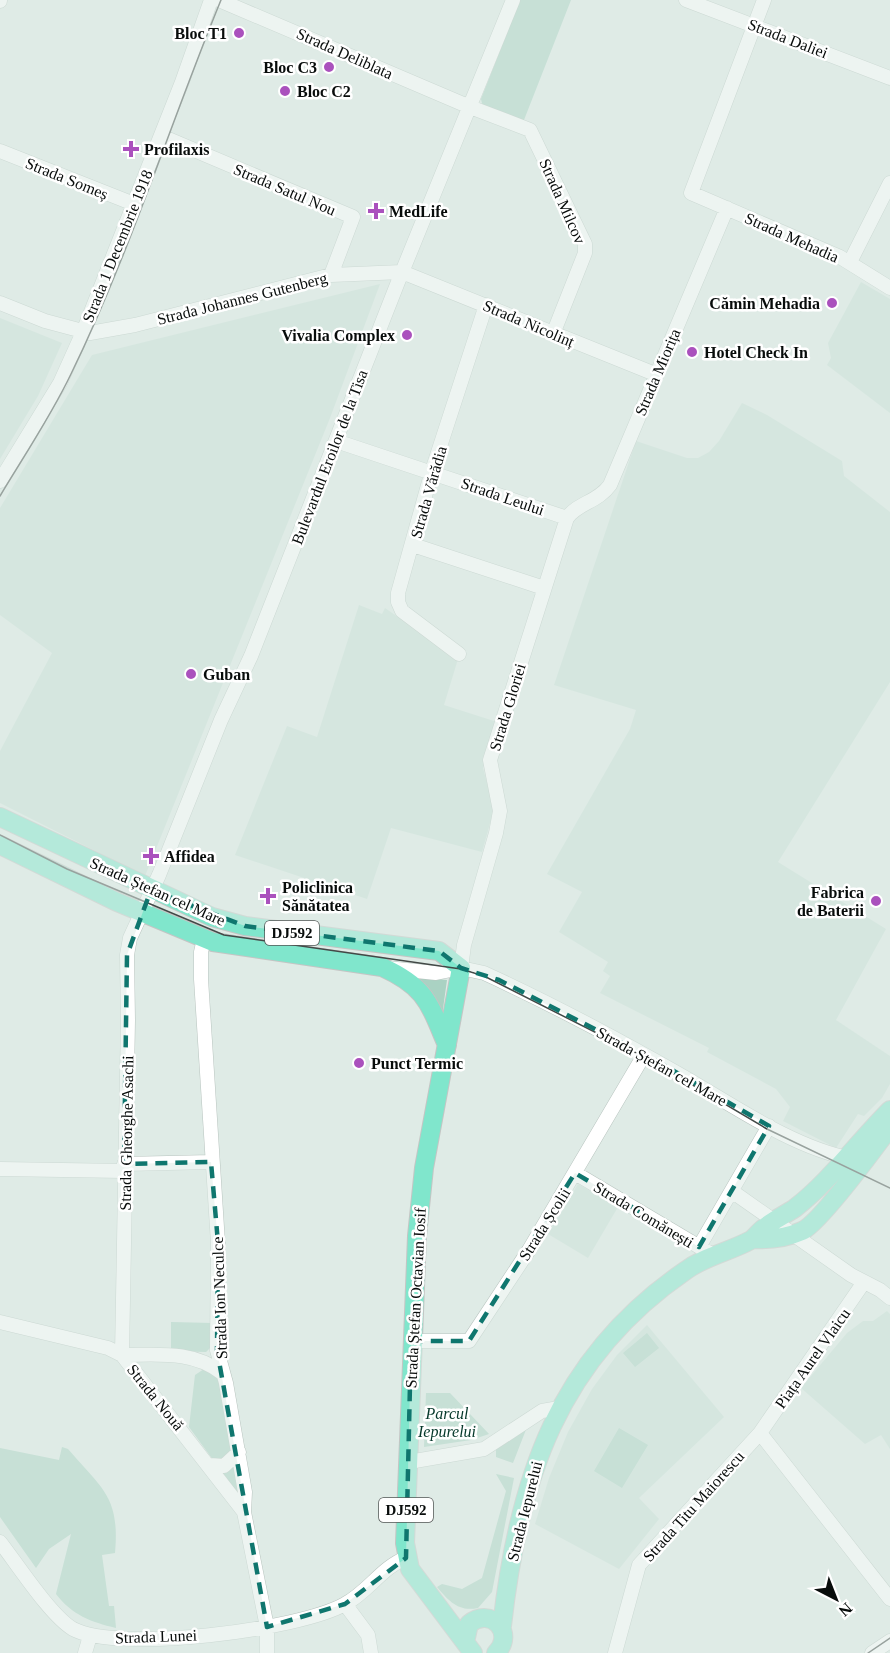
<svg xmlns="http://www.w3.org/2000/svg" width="890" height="1653" font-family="Georgia,serif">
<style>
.built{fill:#cbe0d8}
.green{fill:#aad2c3}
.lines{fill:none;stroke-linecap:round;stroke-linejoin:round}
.minor-casing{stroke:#b8c4bf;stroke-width:15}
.major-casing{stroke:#c4c5c4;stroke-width:20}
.minor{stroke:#fff;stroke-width:14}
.major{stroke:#80e6cc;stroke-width:18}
.tram{stroke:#434947;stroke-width:1.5}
.marked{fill:none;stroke:#0f766e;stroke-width:4.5;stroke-dasharray:12 8;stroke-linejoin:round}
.poi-dot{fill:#aa51bd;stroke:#fff;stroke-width:2}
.labels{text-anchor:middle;stroke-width:5;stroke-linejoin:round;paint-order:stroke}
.shield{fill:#fff;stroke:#525554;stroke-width:1.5}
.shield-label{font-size:15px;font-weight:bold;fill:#080c0b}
.poi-label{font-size:16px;font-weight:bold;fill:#080c0b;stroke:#fff;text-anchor:start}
.street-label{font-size:16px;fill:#080c0b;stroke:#fff}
.park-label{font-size:16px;font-style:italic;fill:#05382a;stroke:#fff}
</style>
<rect width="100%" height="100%" fill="#dfebe6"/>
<path class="built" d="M 861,282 L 890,299 L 890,413 L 827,365 L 831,358 L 828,343 Z
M 380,284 L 330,418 L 145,876 L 0,803 L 0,751 L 52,653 L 0,615 L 0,508 L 92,355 Z
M 0,318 L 62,343 L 38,396 L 0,459 Z
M 742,403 L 767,415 L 842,461 L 844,476 L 890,512 L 890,682 L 778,862 L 886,929 L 836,1020 L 890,1056 L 890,1084 L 882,1098 L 864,1116 L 858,1114 L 836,1148 L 783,1121 L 790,1107 L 776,1089 L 707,1052 L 709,1048 L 600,993 L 610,976 L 603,971 L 608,962 L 559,932 L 582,892 L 547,874 L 630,729 L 636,710 L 554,685 L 636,441 L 687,458 L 698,458 L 709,452 L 719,441 Z
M 359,605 L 382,614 L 385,608 L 458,659 L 444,705 L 497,722 L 483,768 L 494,809 L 482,852 L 391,828 L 367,899 L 235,855 L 287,726 L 317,737 Z
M 578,1184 L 618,1207 L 588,1258 L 548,1234 Z
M 887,1311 L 890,1314 L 890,1449 L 881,1435 L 865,1444 L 801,1388 L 847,1333 L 863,1321 L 873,1321 Z
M 647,1325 L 724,1417 L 639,1498 L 659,1519 L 619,1569 L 535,1524 L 549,1478 L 568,1432 L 592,1389 L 617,1355 Z"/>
<path class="green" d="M 520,0 L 571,0 L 522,125 L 483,107 L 481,99 Z
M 414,977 L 447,980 L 442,1016 Z
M 171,1322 L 212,1323 L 211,1347 L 206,1352 L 171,1351 Z
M 647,1333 L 659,1348 L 635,1367 L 623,1353 Z
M 204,1369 L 214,1375 L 221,1383 L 241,1492 L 238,1494 L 189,1427 L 195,1375 Z
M 426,1393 L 450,1393 L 489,1434 L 471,1440 L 424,1447 Z
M 527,1427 L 513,1463 L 496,1457 L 496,1449 Z
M 619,1428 L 648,1445 L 622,1488 L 594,1471 Z
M 62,1447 L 68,1449 C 102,1489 120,1496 115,1553 L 102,1555 L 109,1606 L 114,1606 L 116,1628 C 91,1622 72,1615 56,1594 L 71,1534 L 49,1549 L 36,1568 L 0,1517 L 0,1448 L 59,1460 Z
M 496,1474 L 514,1478 L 492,1592 L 478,1608 C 458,1612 449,1601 437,1587 L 442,1584 L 462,1589 L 482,1578 L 506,1491 Z"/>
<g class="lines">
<g class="minor-casing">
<path id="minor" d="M 219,0 L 470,107 L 530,130 L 585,244 L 585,253 L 553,334
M 686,0 L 890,78
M 764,0 L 691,193 L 840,257 L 890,288
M 0,1 L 0,0
M 161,136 L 353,217 L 331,275
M 0,151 L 134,204
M 850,262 L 890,183
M 0,303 L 45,321 L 90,333 L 135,325 L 331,275 L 402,272 L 655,374
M 336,441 L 567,518
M 0,481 L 60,383 L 83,332 L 182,82 L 211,0
M 413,545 L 544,588
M 459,654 L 402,611 L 398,602 L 398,593 L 432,471 L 486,305
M 204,939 L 201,952 L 201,979 L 218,1243 L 217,1350 L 226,1383 L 245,1492 L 244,1512 L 267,1627 L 267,1653
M 387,968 L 436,973 L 461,968 L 484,973 C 552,1004 619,1040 684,1077 C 734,1106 794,1148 852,1159
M 461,968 L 464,945 L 496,833 L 500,811 L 490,760 L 567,518 C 577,503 598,502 610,485 L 727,208
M 124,1164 L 211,1162
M 0,1169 L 124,1171
M 575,1173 L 713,1255
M 733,1192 L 851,1275 L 880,1290 L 890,1298
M 699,1247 L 769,1126
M 0,1322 L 108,1348 L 122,1355 L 244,1512
M 411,1341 L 469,1341 L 529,1250 L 644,1055
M 122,1355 L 128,1020 L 127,955 L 130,938 L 159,875 L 221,720 L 251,656 L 398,282 L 513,0
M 122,1355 C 157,1355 193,1350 222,1373
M 760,1433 L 890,1599
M 409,1462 L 484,1449 L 542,1411 L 559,1408
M 210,1465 L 224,1466 L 239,1452
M 0,1542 C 18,1565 50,1615 73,1629 C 119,1653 299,1630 345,1604 C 368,1592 382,1567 406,1558
M 345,1604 L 368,1635 L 371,1653
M 85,1653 L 90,1636
M 615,1653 L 639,1565 L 760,1433 L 864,1282
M 872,1653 L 890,1641"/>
</g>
<g class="major-casing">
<path id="major" d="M 0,817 L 212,917 L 245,926 L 439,951 L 461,968 L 424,1168 L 417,1236 L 405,1543 L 410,1569 L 473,1653
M 0,845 L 117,902 L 213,942 L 382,967 C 426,987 429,1003 447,1045
M 753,1239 C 771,1240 786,1238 802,1231 C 820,1223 876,1146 890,1127
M 502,1626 C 518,1480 558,1358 685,1271 C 705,1256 729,1252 751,1240 C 756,1237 759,1231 764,1228 C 773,1220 785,1215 795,1208 C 830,1181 858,1142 890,1110
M 465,1642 L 469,1624 C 491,1606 516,1633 496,1653"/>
</g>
<use href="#minor" class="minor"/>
<use href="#major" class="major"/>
<path class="tram" d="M 0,496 C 24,456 51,416 71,374 C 130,253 170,124 221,0
M 0,835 L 67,869 L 224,935 L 461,969 L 484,976 L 652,1061 L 767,1129 L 890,1188
M 868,1653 L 890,1638"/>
</g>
<path d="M0 0H890V1653H0ZM 151,890 L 245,926 L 439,951 L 461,968 L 499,980 L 653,1059 L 769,1126 L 699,1247 L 575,1173 L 469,1341 L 411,1341 L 406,1558 L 345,1604 L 267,1627 L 217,1350 L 218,1243 L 211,1162 L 124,1164 L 127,955 Z" fill="#dfebe6" fill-opacity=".55" fill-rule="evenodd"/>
<path class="marked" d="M 151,890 L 245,926 L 439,951 L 461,968 L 499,980 L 653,1059 L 769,1126 L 699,1247 L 575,1173 L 469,1341 L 411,1341 L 406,1558 L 345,1604 L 267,1627 L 217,1350 L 218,1243 L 211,1162 L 124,1164 L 127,955 Z"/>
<g class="poi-dot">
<circle cx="239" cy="33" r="6"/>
<circle cx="329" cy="67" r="6"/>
<circle cx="285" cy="91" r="6"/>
<path d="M128 140h6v6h6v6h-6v6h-6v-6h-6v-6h6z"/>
<path d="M373 202h6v6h6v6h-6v6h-6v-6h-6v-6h6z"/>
<circle cx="832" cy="303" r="6"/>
<circle cx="407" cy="335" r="6"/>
<circle cx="692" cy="352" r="6"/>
<circle cx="191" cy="674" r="6"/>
<path d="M148 847h6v6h6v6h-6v6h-6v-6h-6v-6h6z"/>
<path d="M265 887h6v6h6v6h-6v6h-6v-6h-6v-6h6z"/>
<circle cx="876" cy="901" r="6"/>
<circle cx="359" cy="1063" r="6"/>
</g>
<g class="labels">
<g class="shield">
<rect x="265" y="921" width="54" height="24" rx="4.5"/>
<rect x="379" y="1498" width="54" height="24" rx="4.5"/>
</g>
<g class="shield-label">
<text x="292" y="938">DJ592</text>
<text x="406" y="1515">DJ592</text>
</g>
<g class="poi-label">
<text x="227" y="39" text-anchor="end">Bloc T1</text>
<text x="317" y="73" text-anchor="end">Bloc C3</text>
<text x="297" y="97">Bloc C2</text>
<text x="144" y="155">Profilaxis</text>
<text x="389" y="217">MedLife</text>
<text x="820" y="309" text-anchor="end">Cămin Mehadia</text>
<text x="395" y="341" text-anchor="end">Vivalia Complex</text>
<text x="704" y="358">Hotel Check In</text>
<text x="203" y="680">Guban</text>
<text x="164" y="862">Affidea</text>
<text x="282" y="893">Policlinica<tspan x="282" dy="18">Sănătatea</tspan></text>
<text x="864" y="898" text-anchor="end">Fabrica<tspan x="864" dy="18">de Baterii</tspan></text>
<text x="371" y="1069">Punct Termic</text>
</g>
<g class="street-label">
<text transform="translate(788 38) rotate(21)" y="6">Strada Daliei</text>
<text transform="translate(345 53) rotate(24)" y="6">Strada Deliblata</text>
<text transform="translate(67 178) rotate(22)" y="6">Strada Someș</text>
<text transform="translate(285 189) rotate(23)" y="6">Strada Satul Nou</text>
<text transform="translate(563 201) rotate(66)" y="6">Strada Milcov</text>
<text transform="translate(792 237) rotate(24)" y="6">Strada Mehadia</text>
<text transform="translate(117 246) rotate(-68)" y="6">Strada 1 Decembrie 1918</text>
<text transform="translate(242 298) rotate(-14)" y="6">Strada Johannes Gutenberg</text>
<text transform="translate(529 323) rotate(23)" y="6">Strada Nicolinț</text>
<text transform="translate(657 372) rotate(-67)" y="6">Strada Miorița</text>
<text transform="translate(329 457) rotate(-69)" y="6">Bulevardul Eroilor de la Tisa</text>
<text transform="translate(428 492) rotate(-74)" y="6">Strada Vărădia</text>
<text transform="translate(503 496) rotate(19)" y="6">Strada Leului</text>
<text transform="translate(507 707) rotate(-73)" y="6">Strada Gloriei</text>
<text transform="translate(158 891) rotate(24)" y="6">Strada Ștefan cel Mare</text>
<text transform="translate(662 1066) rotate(29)" y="6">Strada Ștefan cel Mare</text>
<text transform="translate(126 1133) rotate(-89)" y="6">Strada Gheorghe Asachi</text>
<text transform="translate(644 1214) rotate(31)" y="6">Strada Comănești</text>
<text transform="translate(544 1224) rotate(-58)" y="6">Strada Școlii</text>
<text transform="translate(219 1298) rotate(-92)" y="6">Strada Ion Neculce</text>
<text transform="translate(415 1298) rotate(-87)" y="6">Strada Ștefan Octavian Iosif</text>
<text transform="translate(812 1358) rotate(-55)" y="6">Piața Aurel Vlaicu</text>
<text transform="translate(156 1397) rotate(51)" y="6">Strada Nouă</text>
<text transform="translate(693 1506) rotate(-48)" y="6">Strada Titu Maiorescu</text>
<text transform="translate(524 1511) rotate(-76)" y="6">Strada Iepurelui</text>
<text transform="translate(156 1636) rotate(-2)" y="6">Strada Lunei</text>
</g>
<g class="park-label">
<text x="447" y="1419">Parcul<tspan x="447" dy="18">Iepurelui</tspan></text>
</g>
</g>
<g transform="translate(836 1599) rotate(138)" stroke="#ffffff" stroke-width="4.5" paint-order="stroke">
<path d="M0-4.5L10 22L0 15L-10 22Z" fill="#080c0b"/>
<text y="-9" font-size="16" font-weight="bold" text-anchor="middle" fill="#080c0b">N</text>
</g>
</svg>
